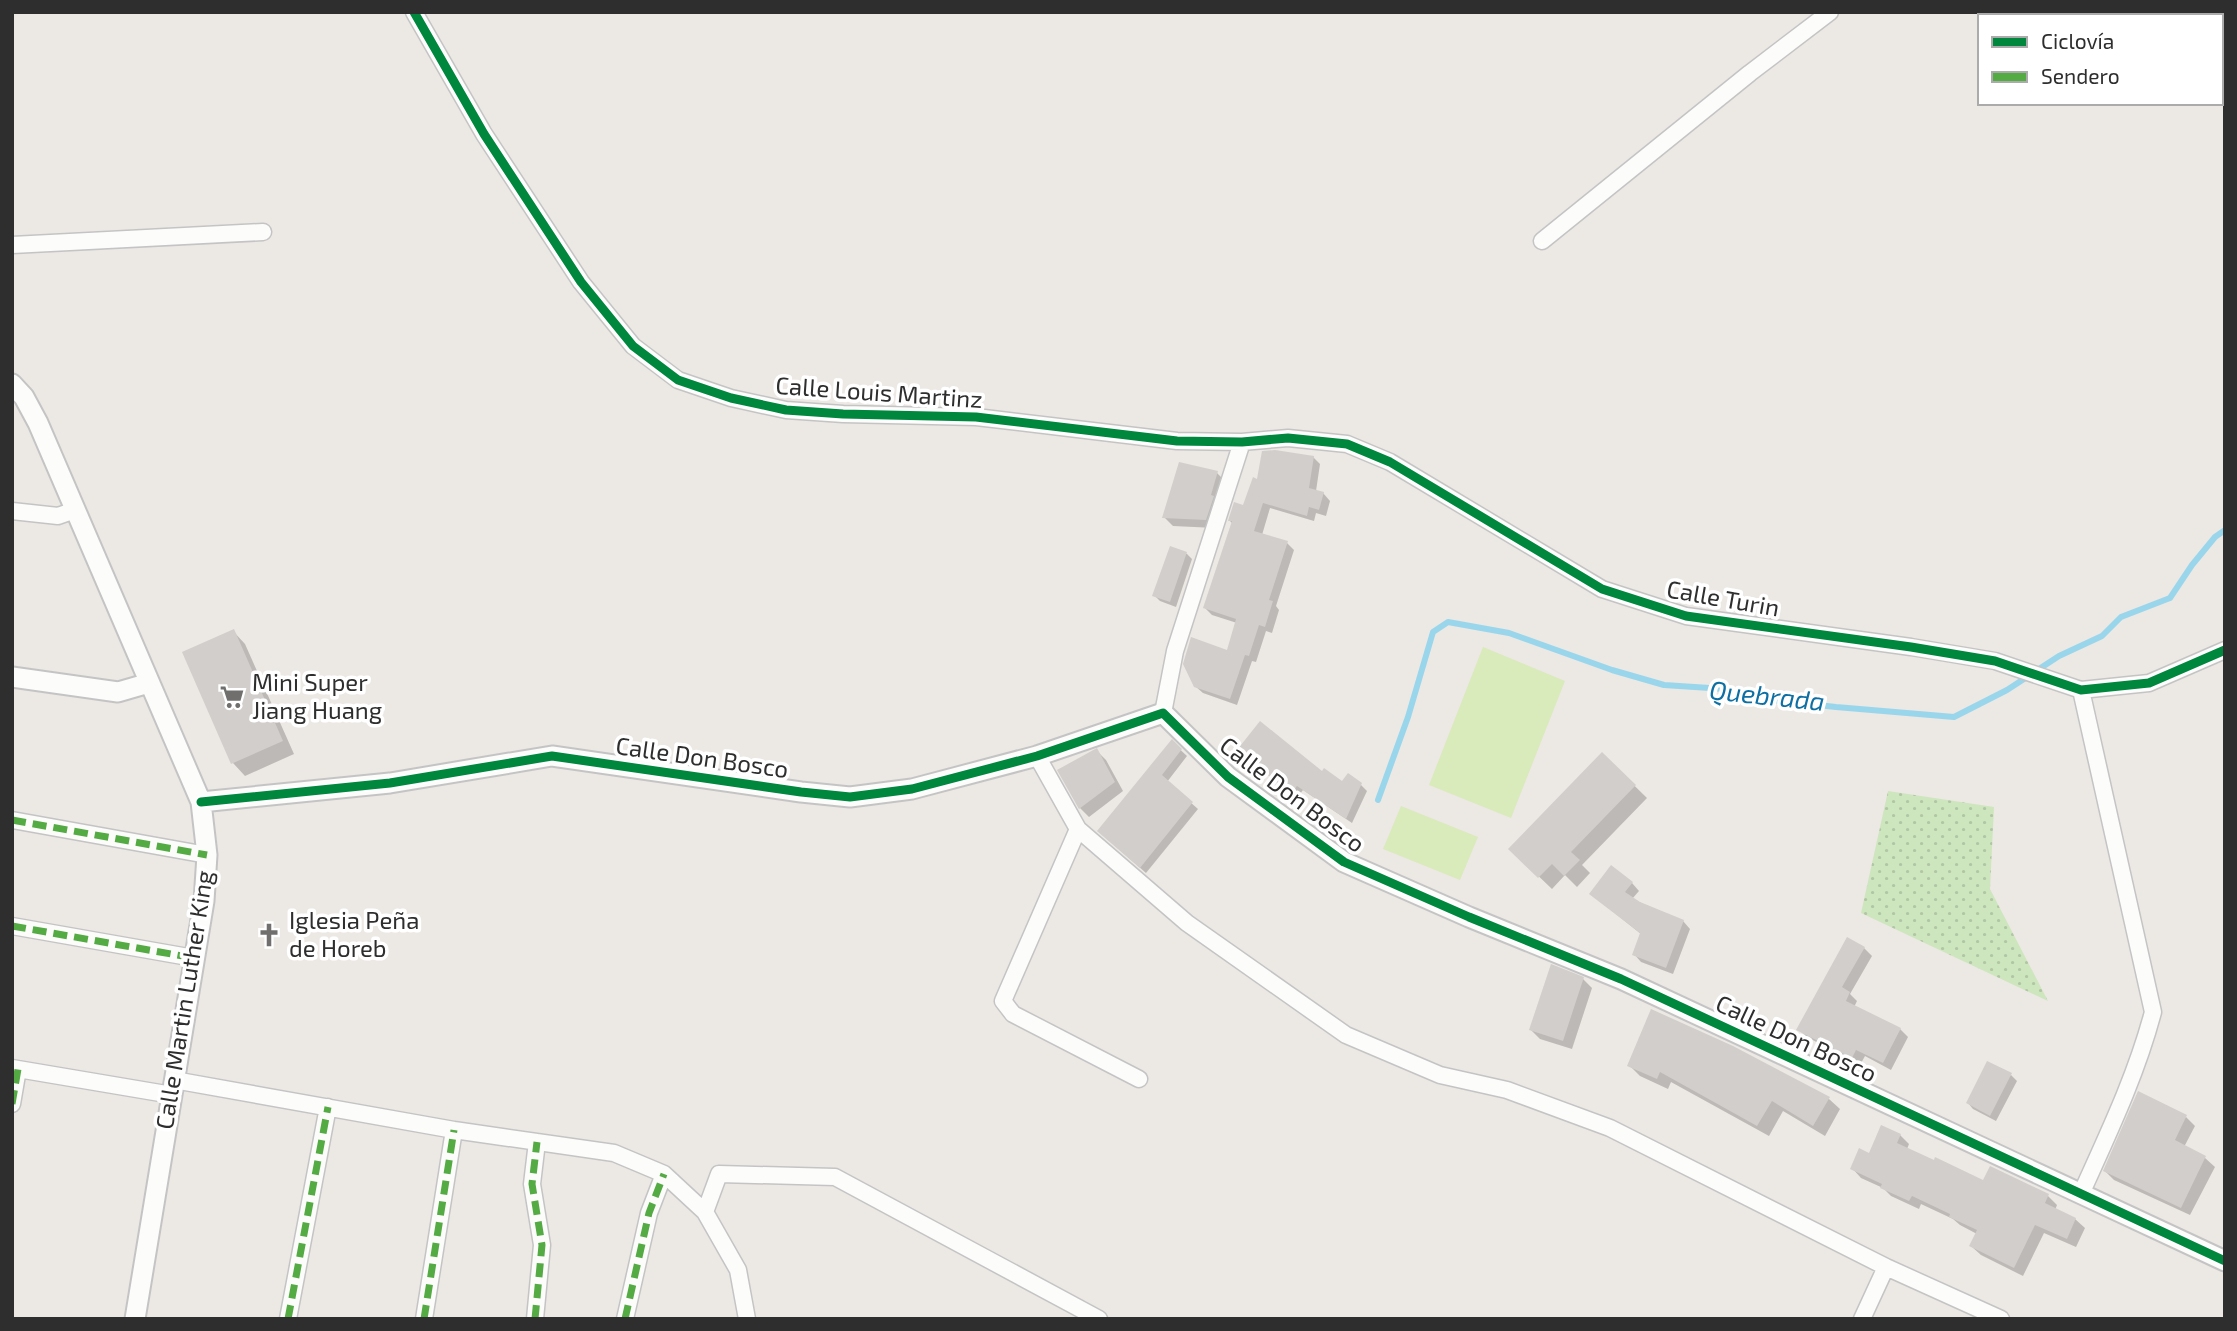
<svg xmlns="http://www.w3.org/2000/svg" width="2237" height="1331" font-family="'Exo 2',sans-serif">
<style>
.park{fill:url(#park-dots)}
.pitch{fill:#d9eabb}
.shadow{fill:#0003}
.lines{fill:none;stroke-linecap:round;stroke-linejoin:round}
.stream{stroke:#99d6ec;stroke-width:6}
.building{fill:#d1cecb}
.minor-casing{stroke:#c5c4c5;stroke-width:19}
.tertiary-casing{stroke:#c5c4c5;stroke-width:23}
.minor{stroke:#fcfcfb;stroke-width:16}
.tertiary{stroke:#fcfcfb;stroke-width:19}
.quiet{stroke:#54ab44;stroke-width:7;stroke-dasharray:14 7;stroke-linecap:butt}
.cycleway-casing{stroke:#fff;stroke-width:13}
.cycleway{stroke:#00873e;stroke-width:9}
.labels{text-anchor:middle;stroke-width:7;stroke-linejoin:round;paint-order:stroke}
.street-label{font-size:24px;fill:#2e2e2e;stroke:#fff}
.poi-label{font-size:24px;fill:#2e2e2e;stroke:#fff;text-anchor:start}
.water-label{font-size:26px;font-style:italic;fill:#0d6fa3;stroke:#fff}
</style>
<defs>
<pattern id="park-dots" width="8" height="8" patternUnits="userSpaceOnUse" patternTransform="scale(1.75)"><rect width="8" height="8" fill="#cee6be"/><path d="M2 2h.1M6 6h.1" fill="none" stroke="#b1c6a4" stroke-width="1.8" stroke-linecap="round"/></pattern>
</defs>
<rect width="100%" height="100%" fill="#ece8e4"/>
<path class="park" d="M 1888,791 L 1994,807 L 1990,889 L 2048,1001 L 1861,913 Z"/>
<path class="pitch" d="M 1483,647 L 1565,681 L 1511,818 L 1429,785 Z
M 1401,806 L 1478,837 L 1460,880 L 1383,849 Z"/>
<path class="shadow" d="M 1313,457 L 1320,464 L 1316,491 L 1323,493 L 1330,501 L 1326,516 L 1316,513 L 1314,521 L 1270,508 L 1262,535 L 1287,543 L 1294,550 L 1276,606 L 1279,610 L 1272,633 L 1266,631 L 1256,662 L 1252,661 L 1237,705 L 1203,693 L 1195,686 L 1228,652 L 1237,623 L 1212,615 L 1205,608 L 1233,524 L 1230,521 L 1244,507 L 1259,481 Z
M 1217,473 L 1226,482 L 1215,528 L 1173,526 L 1164,517 Z
M 1171,548 L 1187,554 L 1192,559 L 1176,607 L 1160,601 L 1154,595 Z
M 233,631 L 245,644 L 294,754 L 245,776 L 233,763 L 184,653 Z
M 1172,742 L 1187,756 L 1167,782 L 1198,809 L 1146,873 L 1105,837 Z
M 1097,751 L 1106,760 L 1123,791 L 1089,817 L 1080,808 L 1059,771 Z
M 1602,754 L 1647,798 L 1582,865 L 1590,873 L 1577,887 L 1565,875 L 1552,889 L 1510,849 Z
M 1245,756 L 1322,773 L 1343,784 L 1361,785 L 1367,791 L 1352,823 L 1303,790 L 1297,798 Z
M 1632,883 L 1639,891 L 1632,899 L 1683,921 L 1690,929 L 1673,974 L 1641,962 L 1634,954 L 1641,934 L 1591,894 Z
M 1864,948 L 1872,956 L 1850,994 L 1857,1001 L 1854,1007 L 1900,1029 L 1908,1037 L 1891,1070 L 1865,1056 L 1860,1065 L 1807,1037 L 1799,1029 Z
M 1583,979 L 1592,988 L 1572,1049 L 1540,1039 L 1531,1030 Z
M 1732,1047 L 1829,1099 L 1840,1109 L 1825,1136 L 1783,1111 L 1769,1136 L 1671,1082 L 1668,1089 L 1640,1076 L 1629,1065 Z
M 2011,1075 L 2017,1081 L 1996,1121 L 1973,1109 L 1968,1103 Z
M 2186,1117 L 2195,1126 L 2184,1147 L 2205,1158 L 2215,1167 L 2190,1215 L 2114,1180 L 2105,1171 Z
M 1900,1135 L 1909,1144 L 1907,1149 L 1984,1182 L 1991,1168 L 2048,1196 L 2057,1205 L 2055,1210 L 2075,1219 L 2085,1228 L 2076,1247 L 2044,1233 L 2023,1276 L 1981,1255 L 1971,1246 L 1977,1234 L 1960,1225 L 1953,1219 L 1921,1204 L 1919,1209 L 1891,1196 L 1883,1188 L 1861,1178 L 1852,1168 Z"/>
<g class="lines">
<path class="stream" d="M 1378,800 L 1408,717 L 1433,632 L 1448,622 L 1509,633 L 1612,670 L 1664,685 L 1725,689 L 1763,699 L 1836,707 L 1954,717 L 2007,690 L 2059,656 L 2102,636 L 2121,617 L 2170,598 L 2192,565 L 2215,537 L 2225,530"/>
</g>
<path class="building" d="M 1275,450 L 1314,456 L 1309,488 L 1324,492 L 1319,510 L 1309,507 L 1307,516 L 1263,503 L 1254,531 L 1288,541 L 1269,600 L 1273,601 L 1265,627 L 1259,625 L 1249,656 L 1245,655 L 1230,699 L 1194,687 L 1183,664 L 1191,637 L 1227,650 L 1236,619 L 1203,608 L 1232,521 L 1228,521 L 1234,502 L 1243,505 L 1253,477 L 1257,479 L 1262,451 Z
M 1179,462 L 1218,471 L 1211,495 L 1214,496 L 1206,520 L 1162,518 Z
M 1170,546 L 1187,552 L 1170,602 L 1152,596 Z
M 234,629 L 283,741 L 231,764 L 182,652 Z
M 1260,721 L 1322,771 L 1324,768 L 1342,781 L 1348,773 L 1362,783 L 1346,819 L 1297,786 L 1291,794 L 1237,750 Z
M 1172,739 L 1182,749 L 1162,775 L 1193,802 L 1140,868 L 1097,831 Z
M 1097,748 L 1115,782 L 1079,809 L 1057,770 Z
M 1602,752 L 1636,785 L 1571,852 L 1580,860 L 1564,876 L 1552,864 L 1538,878 L 1508,849 Z
M 1611,865 L 1633,882 L 1625,892 L 1640,902 L 1684,920 L 1666,968 L 1632,955 L 1640,933 L 1589,894 Z
M 1847,937 L 1865,947 L 1842,987 L 1850,992 L 1846,1001 L 1901,1028 L 1883,1063 L 1856,1050 L 1852,1058 L 1796,1030 Z
M 1551,964 L 1584,977 L 1563,1041 L 1529,1030 Z
M 1651,1009 L 1733,1046 L 1830,1097 L 1813,1126 L 1772,1101 L 1757,1126 L 1660,1072 L 1657,1079 L 1627,1066 Z
M 1987,1061 L 2012,1073 L 1990,1116 L 1966,1103 Z
M 2138,1091 L 2187,1115 L 2175,1140 L 2206,1156 L 2181,1208 L 2103,1171 Z
M 1881,1125 L 1901,1134 L 1897,1143 L 1934,1160 L 1935,1157 L 1983,1180 L 1990,1166 L 2049,1194 L 2045,1203 L 2076,1218 L 2067,1239 L 2035,1225 L 2014,1268 L 1969,1246 L 1977,1230 L 1949,1217 L 1950,1214 L 1912,1196 L 1909,1201 L 1880,1188 L 1882,1184 L 1850,1169 L 1859,1148 L 1869,1153 Z"/>
<g class="lines">
<g class="minor-casing">
<path id="minor" d="M 414,12 L 484,134 L 581,282 L 633,346 L 678,380 L 731,398 L 786,410 L 843,414 L 976,417 L 1177,441 L 1242,442 L 1288,438 L 1347,444 L 1390,462 L 1602,589 L 1686,616 L 1911,647 L 1995,661 L 2081,690 L 2149,683 L 2225,650
M 1542,241 L 1750,73 L 1830,12
M 12,245 L 263,232
M 12,511 L 58,516 L 75,510
M 1163,713 L 1175,651 L 1242,442
M 1037,756 L 1078,829 L 1187,923 L 1346,1035 L 1440,1075 L 1507,1090 L 1610,1128 L 1886,1267 L 2001,1319
M 12,820 L 207,855
M 1078,829 L 1003,1001 L 1013,1014 L 1139,1079
M 12,926 L 194,958
M 12,1068 L 172,1095
M 174,1080 L 454,1130 L 614,1153 L 664,1174 L 705,1212 L 738,1270 L 747,1319
M 12,1104 L 18,1069
M 2081,1194 C 2108,1134 2136,1076 2153,1012 L 2081,690
M 705,1212 L 719,1174 L 835,1177 L 1099,1319
M 288,1319 L 328,1107
M 424,1319 L 454,1130
M 535,1319 L 542,1245 L 532,1184 L 537,1142
M 625,1319 L 649,1213 L 664,1174
M 1862,1319 L 1886,1267"/>
</g>
<g class="tertiary-casing">
<path id="tertiary" d="M 12,384 L 24,397 L 38,423 L 201,802 L 207,855 L 204,901 L 135,1319
M 12,677 L 118,692 L 149,683
M 201,802 L 390,783 L 552,756 L 801,792 L 850,797 L 912,789 L 1037,756 L 1163,713 L 1228,777 L 1344,862 L 1469,917 L 1621,979 L 2225,1261"/>
</g>
<use href="#minor" class="minor"/>
<use href="#tertiary" class="tertiary"/>
<path class="quiet" d="M 12,820 L 207,855
M 12,926 L 194,958
M 12,1104 L 18,1069
M 288,1319 L 328,1107
M 424,1319 L 454,1130
M 535,1319 L 542,1245 L 532,1184 L 537,1142
M 625,1319 L 649,1213 L 664,1174"/>
<g class="cycleway-casing">
<path id="cycleway" d="M 414,12 L 484,134 L 581,282 L 633,346 L 678,380 L 731,398 L 786,410 L 843,414 L 976,417 L 1177,441 L 1242,442 L 1288,438 L 1347,444 L 1390,462 L 1602,589 L 1686,616 L 1911,647 L 1995,661 L 2081,690 L 2149,683 L 2225,650
M 201,802 L 390,783 L 552,756 L 801,792 L 850,797 L 912,789 L 1037,756 L 1163,713 L 1228,777 L 1344,862 L 1469,917 L 1621,979 L 2225,1261"/>
</g>
<use href="#cycleway" class="cycleway"/>
</g>
<defs>
<g id="supermarket-bare" transform="scale(1.89)"><path d="M-6-5.5h2.5l.6 2H6L4.5 2H-2.5L-4.4-4H-6ZM-1.5 3.2a1.3 1.3 0 1 0 .1 0ZM3 3.2a1.3 1.3 0 1 0 .1 0Z" fill="#706f6e" stroke="#fff" stroke-width="2.5" paint-order="stroke"/></g>
<g id="church-bare" transform="scale(1.89)"><path d="M-1.2-6h2.4v3.5h3.3v2.4h-3.3V6h-2.4V-.1h-3.3v-2.4h3.3Z" fill="#706f6e" stroke="#fff" stroke-width="2.5" paint-order="stroke"/></g>
</defs>
<g fill-rule="evenodd">
<use href="#supermarket-bare" x="232" y="697"/>
<use href="#church-bare" x="269" y="935"/>
</g>
<g class="labels">
<g class="street-label">
<text transform="translate(879 393) rotate(4)" y="8">Calle Louis Martinz</text>
<text transform="translate(1723 599) rotate(10)" y="8">Calle Turin</text>
<text transform="translate(702 758) rotate(8)" y="8">Calle Don Bosco</text>
<text transform="translate(1292 795) rotate(37)" y="8">Calle Don Bosco</text>
<text transform="translate(185 1000) rotate(-81)" y="8">Calle Martin Luther King</text>
<text transform="translate(1796 1039) rotate(25)" y="8">Calle Don Bosco</text>
</g>
<g class="poi-label">
<text x="252" y="691">Mini Super<tspan x="252" dy="28">Jiang Huang</tspan></text>
<text x="289" y="929">Iglesia Peña<tspan x="289" dy="28">de Horeb</tspan></text>
</g>
<g class="water-label">
<text transform="translate(1767 696) rotate(6)" y="9">Quebrada</text>
</g>
</g>
<rect width="2237" height="1331" fill="none" stroke="#2e2e2e" stroke-width="28"/>
<rect x="1978" y="14" width="245" height="91" fill="#ffffff" stroke="#ababab" stroke-width="2"/>
<rect x="1992" y="37" width="35" height="10" fill="#00873e" stroke="#ababab" stroke-width="2"/>
<text x="2041" y="49" font-size="21" fill="#2e2e2e">Ciclovía</text>
<rect x="1992" y="72" width="35" height="10" fill="#54ab44" stroke="#ababab" stroke-width="2"/>
<text x="2041" y="84" font-size="21" fill="#2e2e2e">Sendero</text>
</svg>
